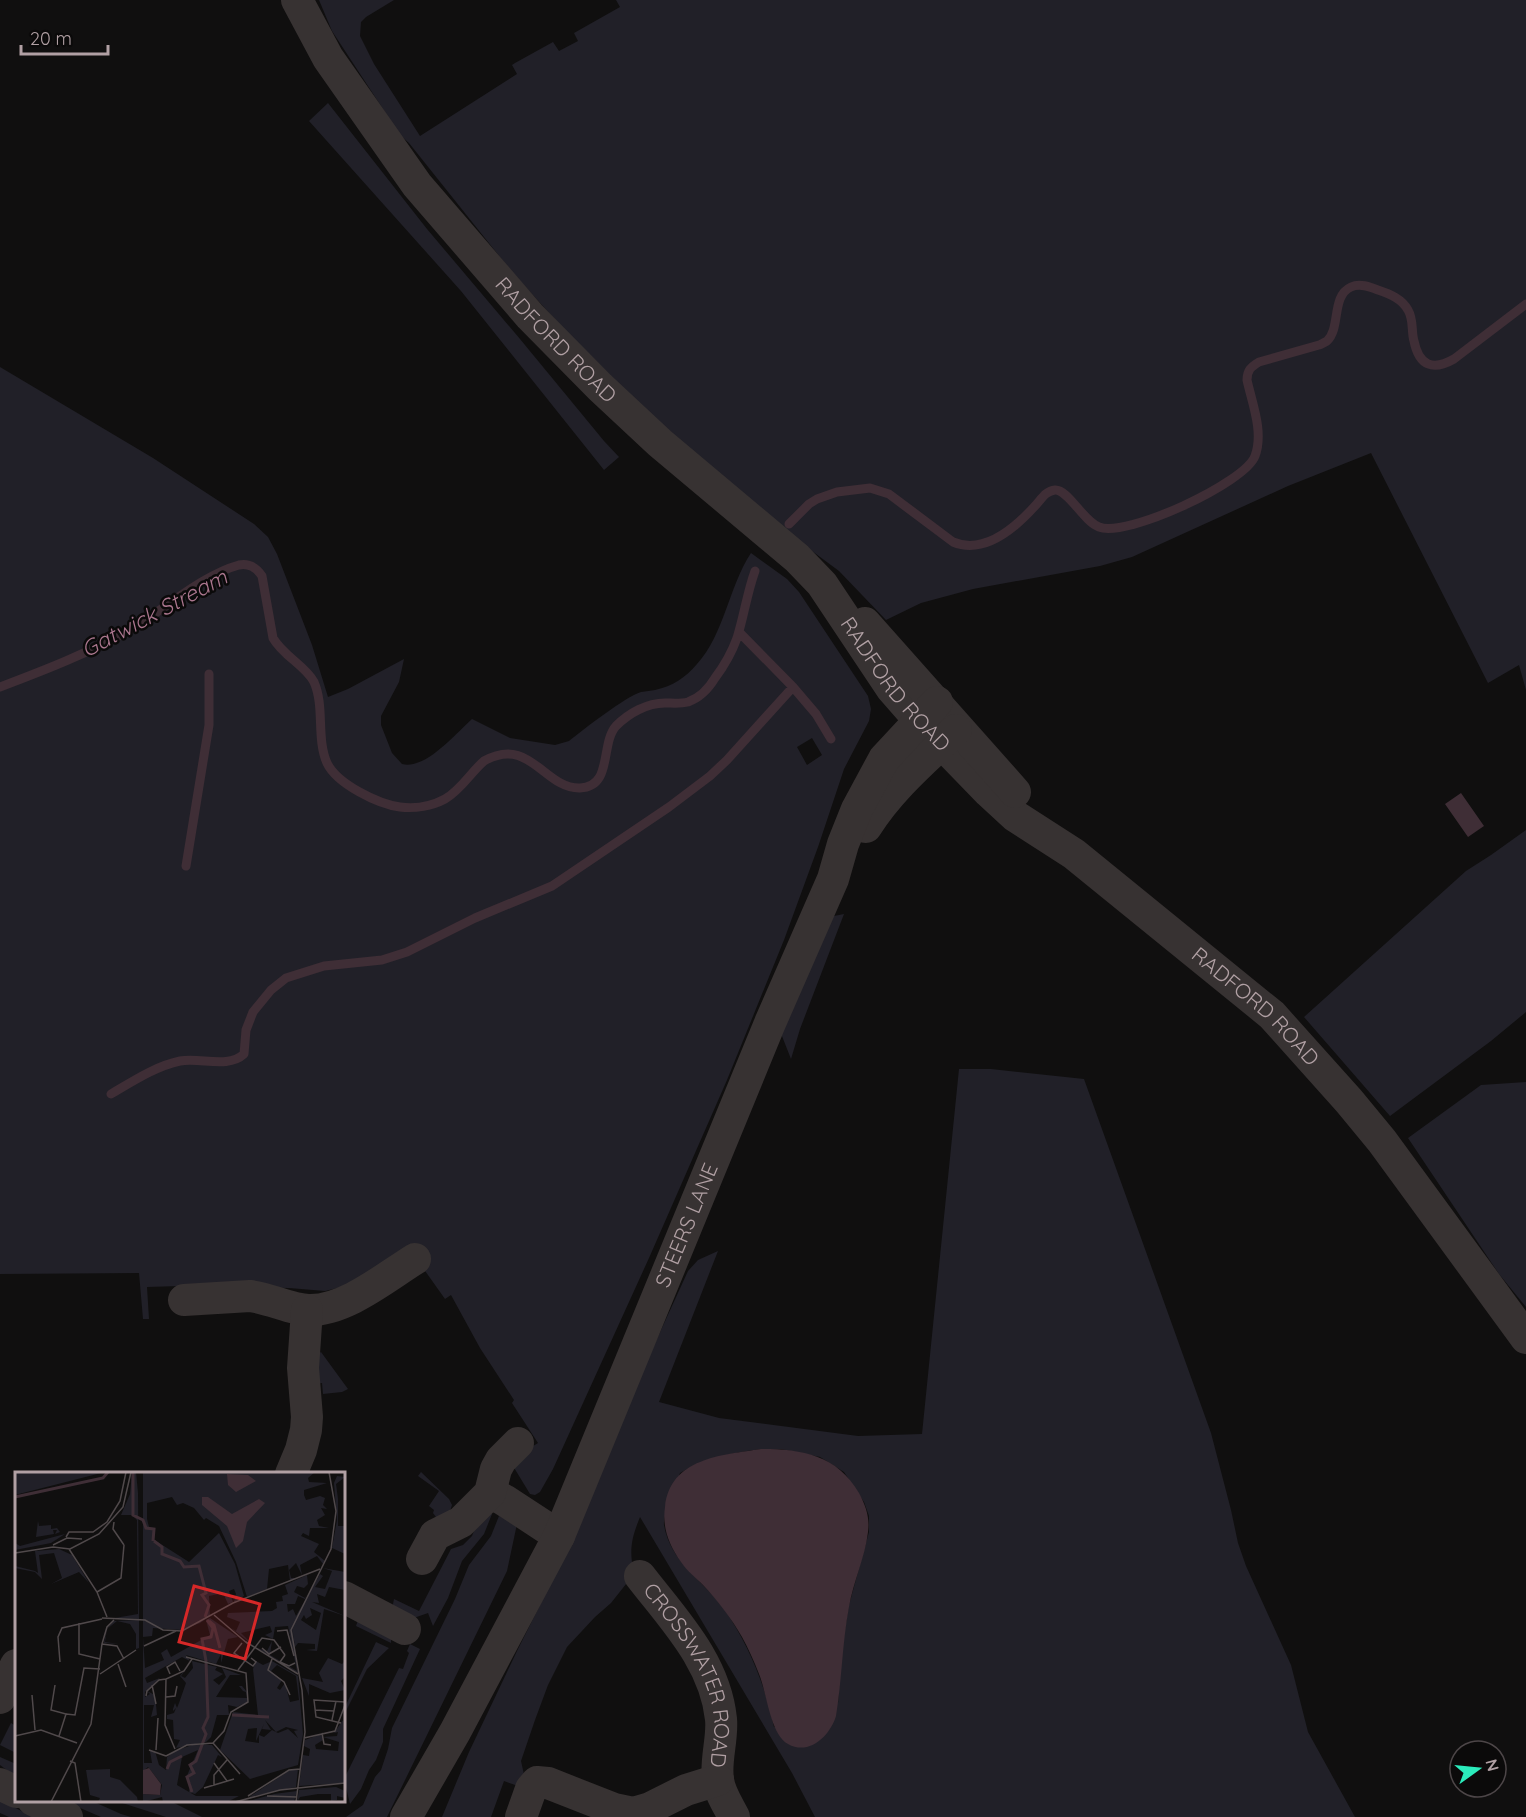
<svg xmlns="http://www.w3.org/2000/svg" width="1526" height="1817" font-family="Quicksand,sans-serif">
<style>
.green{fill:#212028;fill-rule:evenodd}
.water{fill:#3f2e36}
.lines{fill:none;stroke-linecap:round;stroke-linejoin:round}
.stream{stroke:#3f2e36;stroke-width:9}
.minor{stroke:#373232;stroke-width:32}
.labels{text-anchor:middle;stroke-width:5;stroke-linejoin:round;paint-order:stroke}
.street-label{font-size:21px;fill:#b1a0a4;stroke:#0b0a0a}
.water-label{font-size:22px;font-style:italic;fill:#ac778f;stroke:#0b0a0a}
.inset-river{fill:none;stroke:#3f2e36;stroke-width:3}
.inset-road{fill:none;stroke:#50494b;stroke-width:1.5}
.view{fill:#d62828;fill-opacity:0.15;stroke:#d62828;stroke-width:3}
.inset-edge{fill:none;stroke:#b1a0a4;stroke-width:3}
</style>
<rect width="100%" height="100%" fill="#100f0f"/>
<path class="green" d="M 319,0 L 394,0 L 366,17 L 361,22 L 360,36 L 374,64 L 420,136 L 517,74 L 512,65 L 515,63 L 553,42 L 559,51 L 578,41 L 574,33 L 620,7 L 616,0 L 1526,0 L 1526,690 L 1519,665 L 1488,683 L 1371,453 L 1288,486 L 1132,557 L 1100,566 L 973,589 L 921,603 L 886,620 L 839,571 L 758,511 L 640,413 L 512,272 L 409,143 L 400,135 L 332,31 Z
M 328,103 L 427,229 L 520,339 L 604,441 L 619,457 L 604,470 L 461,291 L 309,121 Z
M 0,367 L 153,458 L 254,524 L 268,537 L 277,554 L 312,645 L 328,697 L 348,689 L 404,659 L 399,682 L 381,716 L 381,725 L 392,753 L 402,764 C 426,770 456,733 472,719 L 510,738 L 555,745 L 569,741 C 584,729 625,697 641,692 C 646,691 651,691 655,690 C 673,686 685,678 697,664 C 724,635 729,586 751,553 L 787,579 L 799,592 L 868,696 L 871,709 L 869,721 L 844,769 L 818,847 L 784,940 L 727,1080 L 649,1258 L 553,1469 L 540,1492 L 535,1495 L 530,1494 L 513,1466 L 522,1453 L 538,1443 L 512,1403 L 514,1400 L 480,1348 L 451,1295 L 445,1299 L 423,1268 L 325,1291 L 289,1288 L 180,1286 L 147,1287 L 149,1319 L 143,1319 L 139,1273 L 0,1274 ZM 812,738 L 822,755 L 807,765 L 797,747 Z
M 1526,830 L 1526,1012 L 1491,1041 L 1390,1116 L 1304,1017 L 1466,871 L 1491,855 Z
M 844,914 L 800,1029 L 791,1059 L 780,1031 L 829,917 Z
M 959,1069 L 991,1069 L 1084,1079 L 1211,1433 L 1231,1510 L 1238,1543 L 1246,1566 L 1291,1665 L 1308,1732 L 1355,1817 L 815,1817 L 792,1773 L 640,1517 C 631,1539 629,1551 634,1574 L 611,1603 L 595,1617 L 567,1647 L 548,1685 L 535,1720 L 521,1761 L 525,1779 L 518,1786 L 504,1781 L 491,1817 L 442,1817 L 469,1752 L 517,1651 L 563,1559 L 629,1400 L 688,1271 L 698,1260 L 718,1251 L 659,1402 L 719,1418 L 858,1436 L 922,1434 ZM 761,1449 L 781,1449 L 820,1457 L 844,1472 L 864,1502 L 869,1516 L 869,1532 L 849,1605 L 842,1646 L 838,1703 L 774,1727 C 765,1685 749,1645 724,1609 C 704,1581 670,1562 664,1525 C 663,1515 676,1484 680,1473 C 706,1458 732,1453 761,1449 Z
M 1526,1082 L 1526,1307 L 1499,1274 L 1408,1138 L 1481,1085 Z
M 321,1352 L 348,1389 L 342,1392 L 323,1394 L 322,1383 L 313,1384 L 317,1355 Z
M 421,1472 L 449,1499 L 452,1505 L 449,1514 L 434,1519 L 436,1517 L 433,1513 L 434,1510 L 429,1506 L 439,1491 L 418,1476 Z
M 489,1512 L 492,1514 L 484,1534 L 462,1561 L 448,1598 L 433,1626 L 428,1613 L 411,1619 L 392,1609 L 394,1599 L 419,1611 L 451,1549 L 463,1545 L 472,1536 L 479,1518 Z
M 499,1516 L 517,1524 L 507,1571 L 387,1817 L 346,1817 L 363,1805 L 375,1777 L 381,1770 L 388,1749 L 392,1728 L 455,1599 L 469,1565 L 491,1536 Z
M 358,1620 L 391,1637 L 391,1643 L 356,1626 Z
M 376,1642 L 389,1648 L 367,1669 L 346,1711 L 344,1709 Z
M 410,1644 L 420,1649 L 383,1729 L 383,1742 L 376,1760 L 369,1770 L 361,1789 L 350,1804 L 344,1779 L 399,1668 L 403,1669 L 409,1653 L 407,1651 Z
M 11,1723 L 16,1726 L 16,1753 L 0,1745 Z
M 0,1757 L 16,1764 L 16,1777 L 0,1765 Z
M 0,1800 L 33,1817 L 9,1817 L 0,1813 Z
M 64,1801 L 92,1801 L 121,1814 L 131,1817 L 101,1817 Z
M 116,1801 L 170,1801 L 202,1817 L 166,1817 Z"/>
<path class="water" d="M 1461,793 L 1484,826 L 1468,837 L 1445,804 Z
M 761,1449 C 802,1449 837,1455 859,1493 C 866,1506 870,1518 868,1532 C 865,1558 853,1582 849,1607 C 842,1644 842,1680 836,1716 C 830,1736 809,1756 788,1744 C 770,1734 767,1693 759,1674 C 754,1661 748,1648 742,1637 C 731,1618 718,1601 703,1585 C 696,1578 687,1571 681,1562 C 669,1545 662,1528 665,1507 C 670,1458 722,1455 761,1449 Z"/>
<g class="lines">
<path class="stream" d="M 789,524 L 809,504 L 817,499 L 837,492 L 870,488 L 889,494 L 953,542 C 984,555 1014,529 1034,507 C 1041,500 1045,491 1055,490 C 1068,489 1083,521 1099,527 C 1126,538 1245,483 1255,456 C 1264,432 1252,403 1247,380 C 1247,370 1251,367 1259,362 L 1319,345 C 1320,345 1327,341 1327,341 C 1341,328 1331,296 1351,287 C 1360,283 1370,287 1378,290 C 1390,294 1402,299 1408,310 C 1414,320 1411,331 1414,341 C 1419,366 1433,371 1454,359 L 1526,304
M 0,687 C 45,670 89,653 131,629 C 164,610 202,575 239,565 C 249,563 256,567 262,576 L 273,638 C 283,656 306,666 314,682 C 325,707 316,738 327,763 C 337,784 378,804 400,807 C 415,809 432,806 445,799 C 461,790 471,772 484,761 C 530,735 544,789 580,788 C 613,787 600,744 616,726 C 629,713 647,703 665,703 C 672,703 680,704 688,702 C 699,698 709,688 715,678 C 724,666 732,652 737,638 C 744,616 747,593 755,571
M 793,687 L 816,714 L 831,739
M 186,866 L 209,725 L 209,674
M 111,1094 C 133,1081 156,1066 180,1061 C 200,1057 228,1069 244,1054 L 246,1030 L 253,1012 L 271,990 L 286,978 L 324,966 L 382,960 L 407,952 L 475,918 L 552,886 L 669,807 L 710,776 L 727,760 L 793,687 L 739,632"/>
<g class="minor">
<path id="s1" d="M 297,0 L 328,58 L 417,185 L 530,316 L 600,387 L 660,443 L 797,558 L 822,584 L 892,689 L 920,721 L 989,792 L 1015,816 L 1074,854 L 1272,1015 L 1349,1101 L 1382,1141 L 1526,1338"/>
<path d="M 865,623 L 1015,792"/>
<path d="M 866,827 C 890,789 923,761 956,730"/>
<path d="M 184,1300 L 250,1296 C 269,1298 292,1310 309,1310 C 345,1311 386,1277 415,1259"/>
<path d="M 291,1474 L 301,1450 L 306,1430 L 307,1417 L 303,1368 L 307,1310"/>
<path d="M 490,1493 L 504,1500 L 559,1536"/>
<path d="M 422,1559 L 435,1535 L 461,1522 L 490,1493 L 496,1469 L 501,1460 L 518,1443"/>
<path id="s2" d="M 640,1576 C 673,1619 715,1661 721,1719 C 723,1738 715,1761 718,1779 C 719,1792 728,1805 734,1817"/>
<path d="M 344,1597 L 405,1629"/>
<path d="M 0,1698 L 16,1665"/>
<path d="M 0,1784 L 16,1792"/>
<path d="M 33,1800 L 67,1817"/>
<path id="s3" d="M 406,1817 L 455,1732 L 559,1536 L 770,1023 L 833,879 L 843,844 L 857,809 L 884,759 L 937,702"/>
<path d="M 521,1817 L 531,1789 L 537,1782 L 548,1783 L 614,1809 L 633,1813 L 650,1808 L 686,1790 L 718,1780"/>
</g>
</g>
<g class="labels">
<g class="street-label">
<text dy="7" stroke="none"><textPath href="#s1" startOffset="429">RADFORD ROAD</textPath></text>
<text dy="7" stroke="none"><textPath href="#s1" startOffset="915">RADFORD ROAD</textPath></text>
<text dy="7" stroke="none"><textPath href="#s1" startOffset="1401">RADFORD ROAD</textPath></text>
<text dy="7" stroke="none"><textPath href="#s3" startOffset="656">STEERS LANE</textPath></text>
<text dy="7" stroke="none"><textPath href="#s2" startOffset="114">CROSSWATER ROAD</textPath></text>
</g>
<g class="water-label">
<text transform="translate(154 613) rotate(-28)" y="8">Gatwick Stream</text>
</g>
</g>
<g transform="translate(15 1472)">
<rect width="330" height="330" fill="#100f0f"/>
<path d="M 0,0 L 20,1 L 90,0 L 0,23 ZM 117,0 L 121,0 L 123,21 L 124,147 L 100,146 L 123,142 L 122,48 L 117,43 L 106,43 L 115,22 ZM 128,0 L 300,0 L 293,6 L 294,10 L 312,11 L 289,18 L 289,23 L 291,28 L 305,24 L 310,26 L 308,33 L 312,37 L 306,36 L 310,43 L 302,48 L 304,54 L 314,56 L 295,56 L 294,64 L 288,61 L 286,64 L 304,72 L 299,80 L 310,89 L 308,92 L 302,84 L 285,93 L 287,103 L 281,91 L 274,98 L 276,106 L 281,106 L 275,109 L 273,93 L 254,97 L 252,117 L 232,125 L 221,90 L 204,54 L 191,46 L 189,48 L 179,36 L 168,31 L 162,33 L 157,25 L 132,31 L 132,47 L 134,55 L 140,57 L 138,67 L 174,90 L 204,61 L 220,92 L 229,124 L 219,130 L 221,122 L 219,117 L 214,119 L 218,130 L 213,132 L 208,121 L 194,124 L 195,144 L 185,151 L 167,158 L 138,156 L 137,164 L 128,165 L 130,196 L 149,188 L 146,181 L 152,177 L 156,185 L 195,163 L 191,148 L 195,146 L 223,165 L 213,167 L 206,191 L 206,182 L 201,192 L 171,183 L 175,189 L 167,185 L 130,206 L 132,211 L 145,206 L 130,220 L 130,225 L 135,222 L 132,219 L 140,223 L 142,243 L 136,245 L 139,233 L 129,233 L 129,291 L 137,291 L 135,279 L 140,279 L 144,293 L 151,298 L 152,285 L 160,279 L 180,272 L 197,273 L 207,285 L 203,283 L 188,315 L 180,322 L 174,320 L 176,312 L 171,306 L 183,278 L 167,285 L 162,313 L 181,324 L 224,324 L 212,330 L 148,330 L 147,325 L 128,330 ZM 133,295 L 147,313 L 145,323 L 128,322 L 128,299 ZM 322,4 L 330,5 L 321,12 L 323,27 L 323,54 L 330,54 L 330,82 L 317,76 L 322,48 L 319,11 ZM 23,49 L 24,54 L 36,53 L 36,57 L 42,56 L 45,60 L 40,62 L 42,58 L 38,58 L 39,62 L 21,65 ZM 50,62 L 36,71 L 0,78 L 0,71 L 5,74 ZM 44,77 L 57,83 L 74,111 L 64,100 L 36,112 L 47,106 L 39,81 L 24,83 L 27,107 L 20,100 L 0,96 L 0,94 L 20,99 L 23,101 L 20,79 ZM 308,96 L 330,100 L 330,118 L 314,115 L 310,125 L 302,122 L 304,131 L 297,130 L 330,144 L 309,137 L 302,179 L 291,178 L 300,177 L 300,172 L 283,171 L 280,175 L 277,154 L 283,201 L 242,176 L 252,179 L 257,169 L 255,183 L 282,199 L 273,154 L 260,155 L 258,167 L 250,163 L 257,160 L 255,154 L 226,161 L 238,173 L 216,156 L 221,159 L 225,150 L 212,145 L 213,141 L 257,139 L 262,136 L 261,130 L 268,129 L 267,124 L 273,122 L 270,113 L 292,103 L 293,112 L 289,116 L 282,114 L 279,120 L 290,126 L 292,122 L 290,127 L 283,124 L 280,132 L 272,132 L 273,140 L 278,137 L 281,144 L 305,102 L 308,104 L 300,115 L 310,117 L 317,99 ZM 295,136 L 306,141 L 301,158 L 286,148 L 289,143 L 291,147 L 297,143 ZM 124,148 L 124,176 L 121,177 L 121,162 L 115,152 L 102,149 L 92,157 L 90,170 L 104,172 L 89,171 L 92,157 L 99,149 ZM 313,186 L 327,192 L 330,189 L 330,205 L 326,209 L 330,218 L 315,221 L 294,212 L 294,224 L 287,206 L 308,210 L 304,201 ZM 177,189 L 202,195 L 200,198 L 208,202 L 198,208 L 204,213 L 211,205 L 207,196 L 226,203 L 215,203 L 201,225 L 232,226 L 231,220 L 228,219 L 224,214 L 227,214 L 232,220 L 232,230 L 222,235 L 213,233 L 214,243 L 202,243 L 196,265 L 191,270 L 161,276 L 165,268 L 159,267 L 158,248 L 152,247 L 152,243 L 159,241 L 161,236 L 158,239 L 158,237 L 160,231 L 162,236 L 164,231 L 171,211 L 165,204 L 175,192 L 166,204 L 170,206 L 178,196 ZM 241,189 L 248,193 L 257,189 L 283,204 L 288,262 L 283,293 L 235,307 L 205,278 L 218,240 L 243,243 L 238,197 ZM 262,193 L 281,204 L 284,228 L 275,230 L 270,211 L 265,218 L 262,216 L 267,208 L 256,199 ZM 250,248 L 261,260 L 271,255 L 283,258 L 279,259 L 283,266 L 273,257 L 263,261 L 257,258 L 249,265 L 244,263 L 244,271 L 230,269 L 233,257 L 242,256 L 241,269 L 249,252 L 247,257 L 256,258 ZM 328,248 L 330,311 L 284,314 L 288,283 L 294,284 L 295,277 L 289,274 L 290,268 L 306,262 L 308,268 L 300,273 L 301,277 L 323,279 L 324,270 L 308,265 L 322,264 L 323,260 L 319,261 ZM 95,297 L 95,305 L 105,308 L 122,325 L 123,330 L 83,330 L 85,326 L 75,323 L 71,298 ZM 283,297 L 281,315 L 234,325 L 275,298 ZM 321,315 L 330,319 L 330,326 L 322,324 L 322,328 L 316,329 L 316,322 L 303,322 L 285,325 L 282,330 L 284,318 ZM 282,319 L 279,330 L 230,330 L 259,322 Z" fill="#212028" fill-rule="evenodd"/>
<path d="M 212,2 L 233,3 L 241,9 L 221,20 L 213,13 ZM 187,25 L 193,25 L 217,42 L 244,27 L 250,31 L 232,50 L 228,69 L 221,76 L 212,54 L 187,33 ZM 134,296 L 146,312 L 145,323 L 128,322 L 128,298 Z" fill="#3f2e36"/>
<path class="inset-river" d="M 118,1 L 118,43 L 128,48 L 131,56 L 139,57 L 138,69M 0,25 L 88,6 L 93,0M 139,69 L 147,75 L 147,82 L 165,89 L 169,95 L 184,94 L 191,121 L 187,123 L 194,133 L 190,145M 194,149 L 199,153 L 205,176M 217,243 L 254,245M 152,297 L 155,290 L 167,284M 177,320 L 172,305 L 179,301 L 175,293 L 181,289 L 191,262 L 188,256 L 193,245 L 191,189 L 187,167 L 196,165 L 198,156 L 192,148"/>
<path class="inset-road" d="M 99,50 L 98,57 L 109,73M 51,65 L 54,60 L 78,60 L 92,50 L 105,29 L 111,0M 38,73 L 52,66 L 67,67M 54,77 L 82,120 L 92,145M 0,81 L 38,75 L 55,77 L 84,62 L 108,35 L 116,0M 82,120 L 106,106 L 109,73M 199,143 L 233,172M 87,146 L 130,148 L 148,158 L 167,159 L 218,131 L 305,97M 64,151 L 64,182 L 85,187M 262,159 L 272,158 L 279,184M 231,170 L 283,202M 227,171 L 219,181 L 238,194 L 241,190 L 236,186M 87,172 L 102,174 L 109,187M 129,174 L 161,159M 247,176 L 254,182 L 266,175M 270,183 L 265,190 L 274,194 L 280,191M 171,185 L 231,201 L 233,230 L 216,240 L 209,259 L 198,271M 257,187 L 253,198 L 269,210 L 275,223M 45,190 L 43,165 L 47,156 L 87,147M 103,192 L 111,215M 223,198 L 247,166 L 259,168 L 270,183M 85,202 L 121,178M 155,202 L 152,195 L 160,190 L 165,199M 40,213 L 36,238 L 51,242 L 44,264M 137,213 L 141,232M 17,223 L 20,258M 131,224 L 132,219 L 144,208 L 151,207M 151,225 L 160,224 L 162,214M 300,238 L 319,239M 51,242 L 60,243 L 69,196 L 85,197M 317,248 L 321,229M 326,251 L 301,245 L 299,228 L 330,230M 307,261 L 309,272 L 316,273M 0,264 L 26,258 L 62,271M 289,266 L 320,259 L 330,233M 198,271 L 225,302M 160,277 L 150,253 L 151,207 L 169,199 L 177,187M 134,278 L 151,284M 141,278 L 143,246M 151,284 L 172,273 L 198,271M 55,289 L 60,291 L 66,330M 199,291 L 212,309M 199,313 L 199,303 L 212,288M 189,316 L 219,307M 233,324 L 274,298 L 285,297M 252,324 L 282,325M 36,330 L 76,252 L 87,172 L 92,155 L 99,148M 220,330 L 265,318 L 330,311M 281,330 L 290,260 L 287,218 L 276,158 L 316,77 L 321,39 L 314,0"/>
<path class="view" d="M 179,114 L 245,132 L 230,187 L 164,170 Z"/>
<rect width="330" height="330" class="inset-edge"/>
</g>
<g transform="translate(1478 1769) rotate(75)"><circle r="28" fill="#0b0a0a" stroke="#4d4648" stroke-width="1.5"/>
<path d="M0-4.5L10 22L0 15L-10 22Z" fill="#2becbc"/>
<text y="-9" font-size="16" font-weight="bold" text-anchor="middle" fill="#b1a0a4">N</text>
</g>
<path d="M21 45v9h87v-9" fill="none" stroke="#b1a0a4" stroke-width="3"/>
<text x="30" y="45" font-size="18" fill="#b1a0a4" stroke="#0b0a0a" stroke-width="4.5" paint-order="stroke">20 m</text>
</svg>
